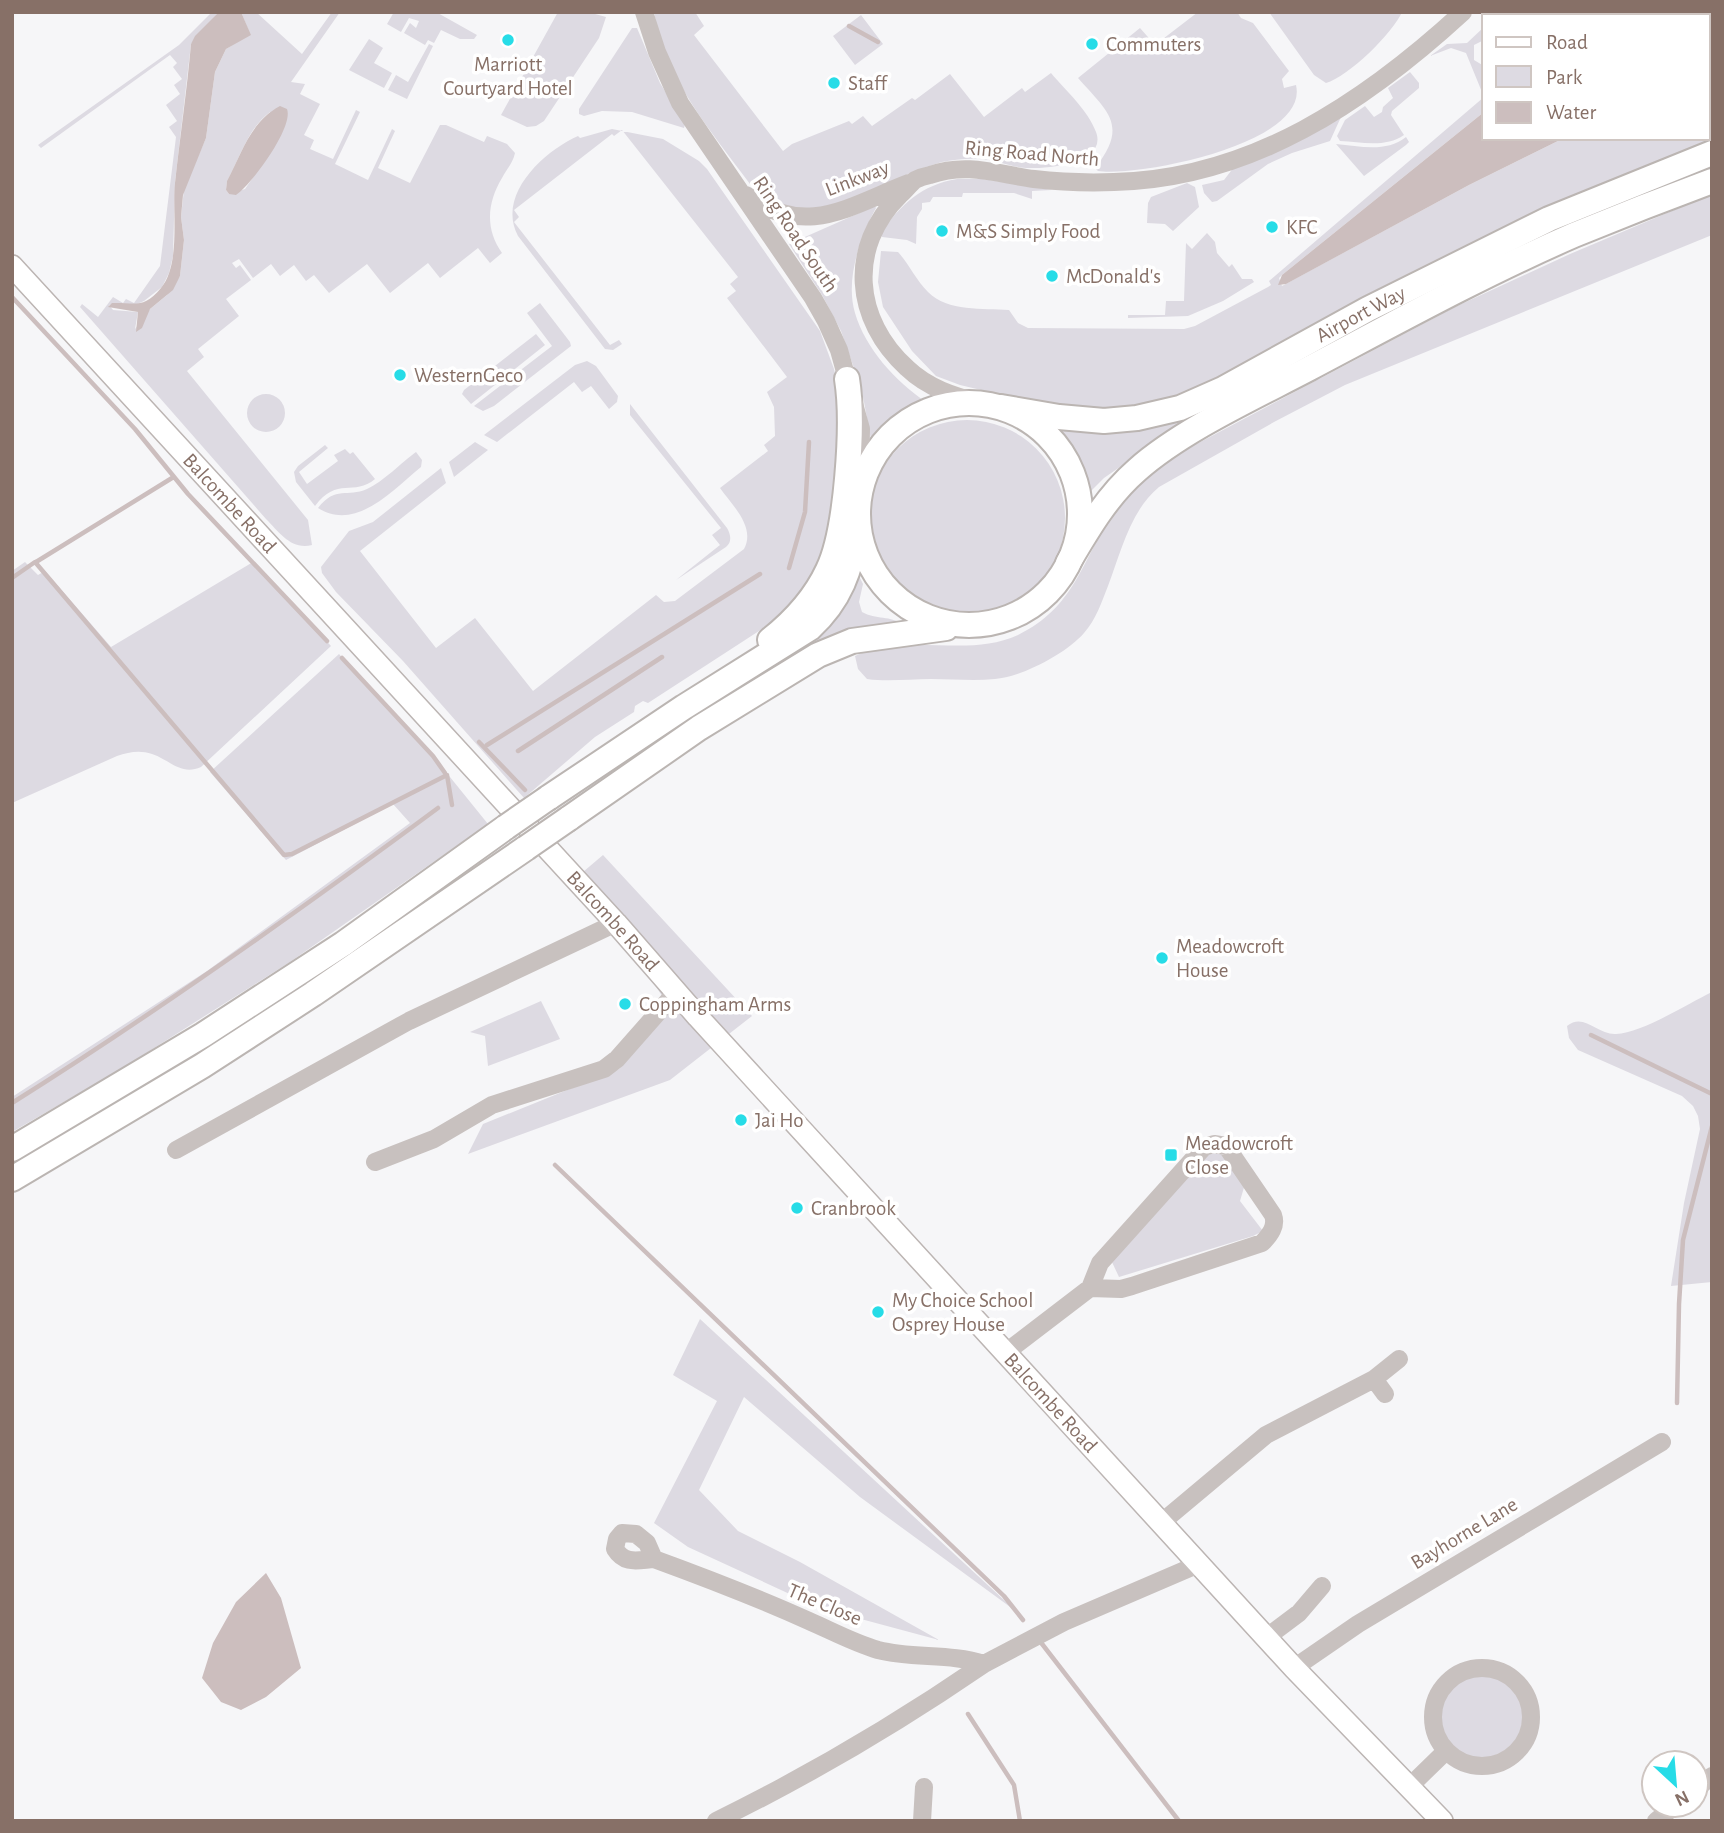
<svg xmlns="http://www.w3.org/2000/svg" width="1724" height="1833" font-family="'Alegreya Sans',sans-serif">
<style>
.green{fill:#dddae2;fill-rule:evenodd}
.water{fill:#ccbebe}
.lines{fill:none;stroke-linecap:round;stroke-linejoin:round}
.stream{stroke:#ccbebe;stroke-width:4.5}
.major-casing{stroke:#bcb5b3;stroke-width:24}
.highway-casing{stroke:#bbb5b2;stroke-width:28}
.minor{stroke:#c8c1bf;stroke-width:18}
.major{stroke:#fff;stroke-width:21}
.highway{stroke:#fff;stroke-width:24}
.highway-bridge-casing{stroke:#bbb5b2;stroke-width:28;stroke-linecap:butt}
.highway-bridge{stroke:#fff;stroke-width:24}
.poi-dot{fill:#27dce7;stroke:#fff;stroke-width:2.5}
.labels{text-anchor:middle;stroke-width:7;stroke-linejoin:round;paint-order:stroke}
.poi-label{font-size:21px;fill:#877067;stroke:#fff;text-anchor:start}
.street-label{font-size:21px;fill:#877067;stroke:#fff}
</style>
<rect width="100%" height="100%" fill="#f6f6f8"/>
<path class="green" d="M 212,12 L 219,12 L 191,44 L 175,182 L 173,256 L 169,273 L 162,287 L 144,301 L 135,305 L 118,303 L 109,305 L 113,310 L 138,312 L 135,329 L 150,309 L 167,295 L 180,276 L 184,240 L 181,217 L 184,189 L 206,138 L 215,72 L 226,49 L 250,34 L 241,12 L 256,12 L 302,54 L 332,12 L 340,12 L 291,82 L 305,84 L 300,94 L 320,104 L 304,135 L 314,140 L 310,149 L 333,159 L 356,110 L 360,112 L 335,164 L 368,180 L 392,129 L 395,131 L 378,168 L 410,183 L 440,125 L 446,125 L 484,142 L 487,136 L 507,144 L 515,153 C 513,163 506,170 502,178 C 487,203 485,229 502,253 L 490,263 L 478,248 L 440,278 L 428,263 L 390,293 L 367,264 L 329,293 L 314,275 L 306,281 L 294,265 L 280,276 L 271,264 L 253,278 L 239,259 L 232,263 L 236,268 L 240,265 L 251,280 L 226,299 L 239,316 L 198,349 L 204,357 L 187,371 L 308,520 L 312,545 C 291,550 280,533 266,519 L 80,307 L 82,304 L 98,317 L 113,297 L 123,303 L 126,299 L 134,303 L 160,266 L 176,137 L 169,127 L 177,121 L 166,105 L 180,94 L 174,85 L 182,79 L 173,67 L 177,63 L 170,55 L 41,148 L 38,145 L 179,45 ZM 270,112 L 254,176 L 245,189 L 229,194 L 226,190 L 227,181 C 240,158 248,128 270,112 Z
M 394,12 L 436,12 L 477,35 L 474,39 L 460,39 L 441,30 L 434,43 L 428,40 L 425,45 L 404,33 L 410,23 L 416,28 L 419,21 L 409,18 L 401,32 L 387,24 Z
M 558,12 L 588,12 L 606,17 L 599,38 L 544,121 L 536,126 L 527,127 L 501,115 Z
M 654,12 L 695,12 L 704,26 L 694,35 L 783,151 L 792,144 L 849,121 L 852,124 L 863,116 L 872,126 L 912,98 L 915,100 L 950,74 L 984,117 L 1022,88 L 1025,92 L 1051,73 C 1066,91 1088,110 1096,132 C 1108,164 1045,169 1026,168 C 1010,167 995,159 979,159 C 967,158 953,160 942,162 C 893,175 834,218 784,208 C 772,206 758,192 750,184 C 711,131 665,79 654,12 Z
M 1198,12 L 1237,12 L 1241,18 L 1253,23 L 1289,71 L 1282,79 L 1284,88 L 1296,85 C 1310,144 1138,177 1098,171 L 1095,168 C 1129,125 1108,112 1078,78 L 1140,28 L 1155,45 Z
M 1269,12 L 1402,12 C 1393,33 1348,77 1326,83 L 1314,75 Z
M 861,15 L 883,44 L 855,65 L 833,36 Z
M 1484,27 L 1484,40 L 1474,45 L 1474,60 L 1484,66 L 1484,112 L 1282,275 L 1279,278 L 1282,286 L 1469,185 L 1564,138 L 1708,138 L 1708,66 L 1712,64 L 1712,143 L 1484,239 L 1398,280 L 1178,398 L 1125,409 L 1081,410 L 998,394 L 960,385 L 936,376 L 912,351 L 883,307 L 878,282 L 881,251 L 898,252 C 909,264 916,280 928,292 C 948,312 983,308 1009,310 L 1018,323 L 1028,328 L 1184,329 L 1195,326 L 1268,287 L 1271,285 L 1269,281 L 1484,97 L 1466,53 L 1451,48 L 1430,56 L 1447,44 L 1467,43 Z
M 632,28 L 637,28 L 660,83 L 685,124 L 684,128 L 632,112 L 602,111 L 584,116 L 579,114 L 579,109 Z
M 369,39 L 383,48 L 374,63 L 392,73 L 384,88 L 349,70 Z
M 429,44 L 433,46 L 407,99 L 388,90 L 396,75 L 408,82 Z
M 1410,72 L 1419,83 L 1419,88 L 1392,111 L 1391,115 L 1404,135 C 1386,148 1361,142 1340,141 L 1337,136 L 1345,120 L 1365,106 L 1374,117 L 1382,112 L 1383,107 L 1393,98 L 1388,88 Z
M 1341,117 L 1330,141 L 1292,153 L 1268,164 L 1217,201 L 1212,202 L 1204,193 L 1202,185 L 1224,180 L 1234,167 Z
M 612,129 L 663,139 L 699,161 L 707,169 L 820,331 L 834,369 L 841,397 L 836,528 L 812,586 L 776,620 L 648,703 L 643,701 L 635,706 L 634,712 L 595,737 L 524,798 L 403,661 L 336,592 L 322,573 L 321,567 L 349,531 L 373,522 L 441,468 L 446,483 L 360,551 L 436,648 L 475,618 L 533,691 L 656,595 L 664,602 L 675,601 L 744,549 C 756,527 732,505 720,488 L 768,451 L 764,445 L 775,436 L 774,407 L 767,392 L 787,377 L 727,298 L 736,291 L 730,284 L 738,277 L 622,130 L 614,136 L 612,134 L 514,210 L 519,217 L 514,222 L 610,345 L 619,340 L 622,344 L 613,350 L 605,349 L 518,236 C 496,195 544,151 578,136 L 580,138 Z
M 1406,137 L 1409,142 L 1406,145 L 1364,176 L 1336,144 C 1360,146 1386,153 1406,137 Z
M 957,179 L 983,179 L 1052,190 L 1032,191 L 1032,199 L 1014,193 L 963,193 L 962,197 L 933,197 L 930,202 L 922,203 L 922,209 L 917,217 L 916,244 L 907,240 L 882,237 L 881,232 C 902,204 921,185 957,179 Z
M 1187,183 L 1195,187 L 1199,207 L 1173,231 L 1165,224 L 1147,223 L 1148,203 L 1151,197 Z
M 1712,194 L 1712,235 L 1345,385 L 1274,422 L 1159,487 C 1130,511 1121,552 1108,586 C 1102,601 1096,620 1084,633 C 1067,653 1022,677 995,679 C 974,681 952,679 931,679 C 910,679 888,682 867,679 L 858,669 L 855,656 C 907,631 966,659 1018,635 C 1075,607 1081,562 1112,515 C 1131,488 1149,475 1174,456 L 1455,307 L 1570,254 Z
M 875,206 L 876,208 C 860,237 845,280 855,313 C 865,348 896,382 926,402 L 896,417 L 871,440 L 862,391 L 841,331 L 822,295 L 789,244 Z
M 1207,233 L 1215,242 L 1217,253 L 1229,267 L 1232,264 L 1242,279 L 1252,279 L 1254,282 L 1223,301 L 1188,316 L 1128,318 L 1128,315 L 1165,315 L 1166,301 L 1184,301 L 1186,243 L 1192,249 Z
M 1442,284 L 1130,460 L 1104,478 L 1088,494 C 1082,467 1069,447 1050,426 L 1111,429 Z
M 540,303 L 570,342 L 571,346 L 494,406 L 483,411 L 474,406 L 552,346 L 527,313 Z
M 536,334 L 545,345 L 471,404 L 462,394 L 464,390 Z
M 587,361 L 596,366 L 618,396 L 617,402 L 609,409 L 591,386 L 582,392 L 574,382 L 497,442 L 484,435 L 575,365 Z
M247 413a19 19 0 1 1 38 0a19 19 0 1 1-38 0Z
M 630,404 L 727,528 C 731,535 732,542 726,547 L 676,580 L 720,545 L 712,535 L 721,528 L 630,415 Z
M869 518a98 98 0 1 1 196 0a98 98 0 1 1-196 0Z
M 475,442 L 488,450 L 454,477 L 449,462 Z
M 325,445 L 328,448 L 299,472 L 307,484 L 338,461 L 334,455 L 345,449 L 350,454 L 353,452 L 375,479 C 354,497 337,476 315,506 L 296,482 L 294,472 L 298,466 Z
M 416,452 L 422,460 L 421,467 C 393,490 356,532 318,508 C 336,485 347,498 367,489 C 383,482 402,462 416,452 Z
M 25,562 L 38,575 L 45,571 L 111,647 L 253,562 L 331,646 L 201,767 C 181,776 170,760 152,754 C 140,750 129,752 117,756 L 12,803 L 12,571 Z
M 858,574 L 863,584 L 859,602 L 862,612 C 876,620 890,615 904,625 L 812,647 L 808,641 Z
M 339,654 L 433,756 L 488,824 L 290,962 L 121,1069 L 12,1132 L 12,1097 L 207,971 L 410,823 L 393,804 L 286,860 L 210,772 Z
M 603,855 L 752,1016 L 670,1080 L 468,1154 L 483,1124 L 619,1069 L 671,1010 L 583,872 Z
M 1712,992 L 1712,1282 L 1671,1286 L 1684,1203 L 1700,1129 L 1698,1116 L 1693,1106 L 1682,1096 L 1578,1050 L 1569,1038 L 1567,1026 C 1584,1012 1597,1035 1616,1034 C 1642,1033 1687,1004 1712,992 Z
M 541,1001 L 560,1039 L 488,1066 L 485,1036 L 470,1032 Z
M 1204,1153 L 1221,1153 L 1245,1184 L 1240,1201 L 1263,1231 L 1253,1236 L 1119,1277 L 1111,1260 Z
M 700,1319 L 1017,1612 L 860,1497 L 744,1397 L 699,1490 L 738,1531 L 800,1562 L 939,1640 L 820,1608 L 688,1547 L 654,1523 L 717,1401 L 673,1375 Z
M1439 1716a42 42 0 1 1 84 0a42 42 0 1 1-84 0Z"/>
<path class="water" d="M 219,12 L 241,12 L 251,35 L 226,49 L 215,72 L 206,138 L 183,195 L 181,217 L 184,240 L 180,276 L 173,290 L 150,309 L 142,328 L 136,332 L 138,312 L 108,307 L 112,303 C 134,302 143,310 161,288 C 181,264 172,213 175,183 C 180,137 187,90 191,44 L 195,36 Z
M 1515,12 L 1712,12 L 1712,64 L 1708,66 L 1708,16 L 1511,16 Z
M 280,106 L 287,109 C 294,127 252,184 236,195 L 229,194 L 226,190 L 227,181 C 242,153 250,122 280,106 Z
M 1484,112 L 1484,138 L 1564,138 L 1469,185 L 1286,284 L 1278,285 L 1282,275 Z
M 266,1573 L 281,1598 L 301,1668 L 266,1697 L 241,1710 L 221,1702 L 202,1678 L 213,1643 L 236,1602 Z"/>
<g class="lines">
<path class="stream" d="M 849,26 L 878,42
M 12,297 L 135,429 L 188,494 L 327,641
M 36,562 L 172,478
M 789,568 L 805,512 L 809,442
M 12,578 L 35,562 L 284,855 L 292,854 L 447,775 L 452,805
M 342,658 L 433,756 L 445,773
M 479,742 L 525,790
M 487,745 L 760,574
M 518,751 L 662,657
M 1591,1035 L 1712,1094
M 12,1103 C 159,1011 299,911 438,808
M 555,1165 L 1004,1596 L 1023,1620
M 1677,1403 L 1679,1304 L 1683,1240 L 1712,1126
M 1039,1640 L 1179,1821
M 968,1714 L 1014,1785 L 1020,1821"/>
<g class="major-casing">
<g id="major">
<path id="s1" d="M 12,266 L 616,923 L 698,1017 L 1294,1668 L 1442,1821"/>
</g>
</g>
<g class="highway-casing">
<g id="highway">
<circle cx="969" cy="514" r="111"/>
<path id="s2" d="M 1001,407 L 1059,417 L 1104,421 L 1137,418 L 1180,408 L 1223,389 L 1368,309 L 1549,219 L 1712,153"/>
<path d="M 1068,563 C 1088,529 1107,496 1137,470 C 1182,430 1255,397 1310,368 C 1397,322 1484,274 1574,235 C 1620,216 1666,198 1712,181"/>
<path d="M 770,640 C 794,621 815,598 828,570 C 847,531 854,423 847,379"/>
<path d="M 548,798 L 684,707 L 810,628 C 840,601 851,569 857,531"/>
<path d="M 568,819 L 699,728 L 818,655 L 852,641 L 946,628"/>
<path d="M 12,1149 L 203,1035 L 343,944 L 506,827"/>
<path d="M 12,1179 L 202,1066 L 313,994 L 526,848"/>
</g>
</g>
<path class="minor" d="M 644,12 L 657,52 L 680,103 L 813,298 L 826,321 L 839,350 L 861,429 L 860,497
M 746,195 C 806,239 849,206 909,183
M 983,404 C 955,396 929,389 907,368 C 854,320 847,247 900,195 C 905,191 910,184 915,180 C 919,178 925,176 930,175 C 967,162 997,174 1034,179 C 1060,182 1087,183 1114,182 C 1251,179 1365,102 1463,12
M 176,1150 L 409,1021 L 616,923
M 375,1162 L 434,1139 L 492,1105 L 604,1069 L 617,1059 L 676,992
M 1005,1353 L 1090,1288 L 1100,1263 L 1204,1147 L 1214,1144 L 1226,1146 L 1273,1215 C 1277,1226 1270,1235 1262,1243 L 1132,1286 L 1121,1289 L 1090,1288
M 1374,1379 L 1399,1359
M 1161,1523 L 1266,1435 L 1374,1379 L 1385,1394
M 654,1559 L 647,1543 L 636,1534 L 622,1533 L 617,1539 L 615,1549 C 625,1565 638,1560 654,1559 C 706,1578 758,1598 809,1621 C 832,1631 854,1643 878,1650 C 913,1659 950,1653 984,1664 L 1064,1622 L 1199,1564
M 1267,1637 L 1299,1613 L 1322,1586
M1433 1717a49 49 0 1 1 98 0a49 49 0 1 1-98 0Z
M 1294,1668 L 1358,1624 L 1662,1442
M 1409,1787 L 1446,1751
M 1696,1789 L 1712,1776
M 716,1821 C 810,1775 898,1723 984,1664
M 922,1821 L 924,1787
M 1656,1821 L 1676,1805"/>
<use href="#major" class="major"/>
<use href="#highway" class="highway"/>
<g class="highway-bridge-casing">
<path id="highway-bridge" d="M 506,827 L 548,798
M 526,848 L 568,819"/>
</g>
<use href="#highway-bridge" class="highway-bridge"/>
</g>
<g class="poi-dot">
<circle cx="508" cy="40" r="7"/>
<circle cx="1092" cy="44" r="7"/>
<circle cx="834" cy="83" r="7"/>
<circle cx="1272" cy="227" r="7"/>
<circle cx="942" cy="231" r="7"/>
<circle cx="1052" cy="276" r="7"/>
<circle cx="400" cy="375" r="7"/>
<circle cx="1162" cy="958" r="7"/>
<circle cx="625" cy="1004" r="7"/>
<circle cx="741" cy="1120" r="7"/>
<rect x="1164" y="1148" width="14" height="14" rx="3.5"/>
<circle cx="797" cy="1208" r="7"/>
<circle cx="878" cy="1312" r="7"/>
</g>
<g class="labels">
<g class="poi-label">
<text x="1106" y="51">Commuters</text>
<text x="508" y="71" text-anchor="middle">Marriott<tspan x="508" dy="24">Courtyard Hotel</tspan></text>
<text x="848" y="90">Staff</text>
<text x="1286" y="234">KFC</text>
<text x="956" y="238">M&amp;S Simply Food</text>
<text x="1066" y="283">McDonald's</text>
<text x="414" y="382">WesternGeco</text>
<text x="1176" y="953">Meadowcroft<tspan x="1176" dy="24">House</tspan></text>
<text x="639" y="1011">Coppingham Arms</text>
<text x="755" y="1127">Jai Ho</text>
<text x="1185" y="1150">Meadowcroft<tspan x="1185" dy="24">Close</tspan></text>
<text x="811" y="1215">Cranbrook</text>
<text x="892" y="1307">My Choice School<tspan x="892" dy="24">Osprey House</tspan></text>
</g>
<g class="street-label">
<text transform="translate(1032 153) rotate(5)" y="7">Ring Road North</text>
<text transform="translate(857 178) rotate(-21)" y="7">Linkway</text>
<text transform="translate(796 234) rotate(56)" y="7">Ring Road South</text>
<text dy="7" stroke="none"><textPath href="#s2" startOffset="385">Airport Way</textPath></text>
<text dy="7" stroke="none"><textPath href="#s1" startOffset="322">Balcombe Road</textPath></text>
<text dy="7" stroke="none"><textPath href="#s1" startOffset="889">Balcombe Road</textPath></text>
<text dy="7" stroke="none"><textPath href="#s1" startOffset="1540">Balcombe Road</textPath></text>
<text transform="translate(1464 1533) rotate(-31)" y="7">Bayhorne Lane</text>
<text transform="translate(825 1604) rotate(23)" y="7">The Close</text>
</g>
</g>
<rect width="1724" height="1833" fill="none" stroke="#877067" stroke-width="28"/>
<rect x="1482" y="14" width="228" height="126" fill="#ffffff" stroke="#cfc6c2" stroke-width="2"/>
<rect x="1496" y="37" width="35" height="10" fill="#ffffff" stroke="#cfc6c2" stroke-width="2"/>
<text x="1546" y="49" font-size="21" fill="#877067">Road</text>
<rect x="1496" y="66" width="35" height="21" fill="#dddae2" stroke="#cfc6c2" stroke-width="2"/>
<text x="1546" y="84" font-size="21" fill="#877067">Park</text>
<rect x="1496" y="102" width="35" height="21" fill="#ccbebe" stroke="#cfc6c2" stroke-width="2"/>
<text x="1546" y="119" font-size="21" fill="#877067">Water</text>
<g transform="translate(1675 1784) rotate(154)"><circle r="33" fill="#ffffff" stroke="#cfc6c2" stroke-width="2"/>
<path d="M0-5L12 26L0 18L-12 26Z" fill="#27dce7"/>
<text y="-10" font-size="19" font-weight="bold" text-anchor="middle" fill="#877067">N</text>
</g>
</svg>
